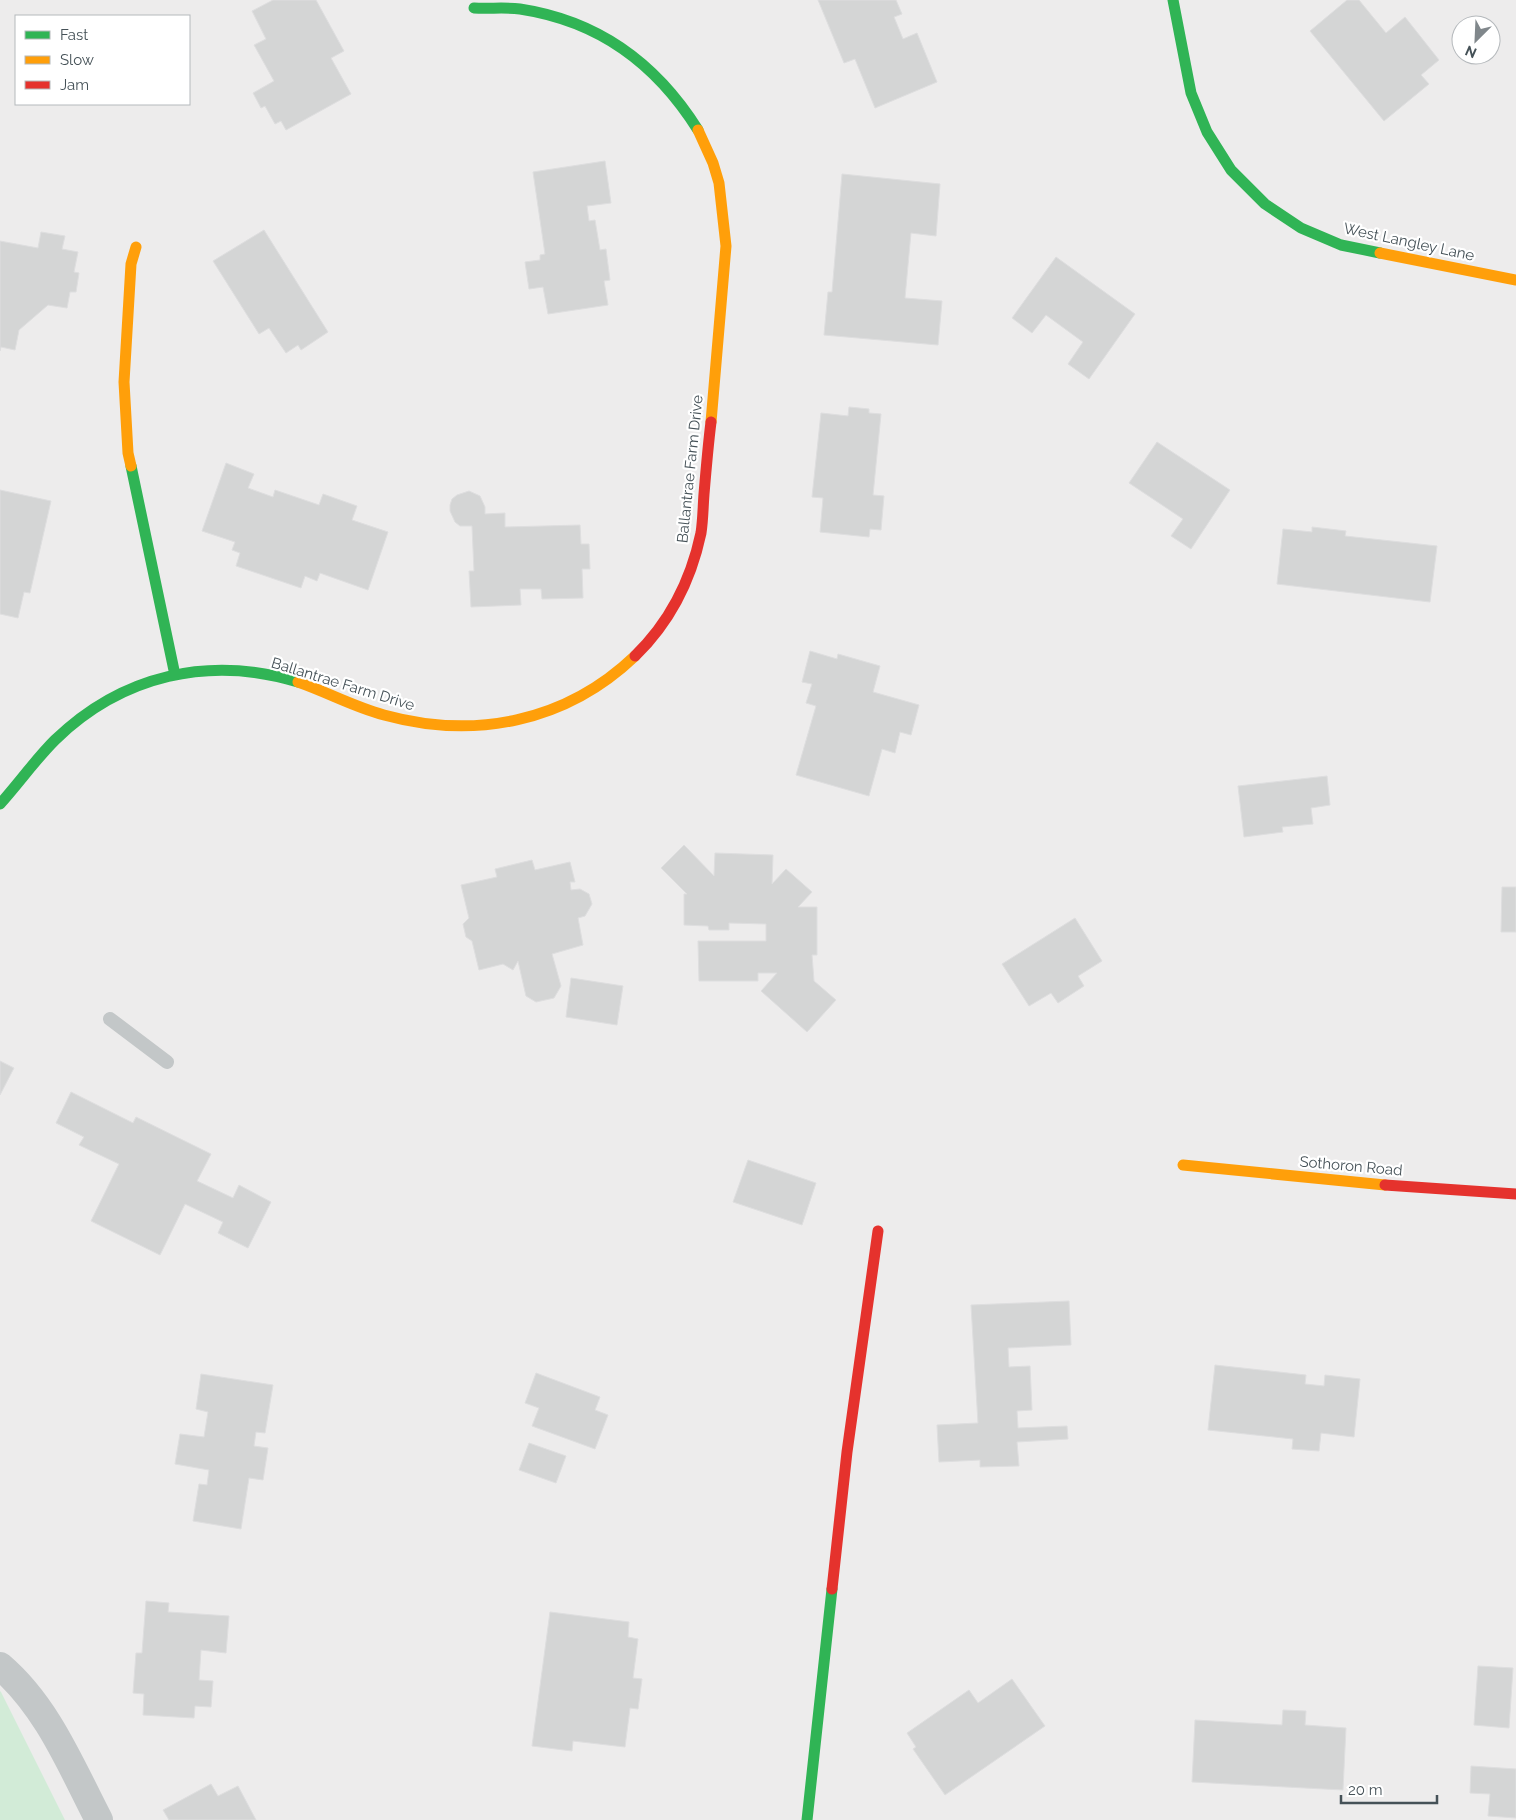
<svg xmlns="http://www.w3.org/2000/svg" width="1516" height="1820" font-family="Raleway,sans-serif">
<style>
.green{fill:#d2ebd7}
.building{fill:#d4d5d5;stroke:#dededf}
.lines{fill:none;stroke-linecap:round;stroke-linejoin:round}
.lane{stroke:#c3c7c8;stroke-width:14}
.street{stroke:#c3c7c8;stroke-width:28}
.fast{stroke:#30b455;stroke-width:11}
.slow{stroke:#ff9f0a;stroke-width:11}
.jam{stroke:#e5322d;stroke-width:11}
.labels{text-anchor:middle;stroke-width:4.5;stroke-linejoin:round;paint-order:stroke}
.street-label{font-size:15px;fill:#455157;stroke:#fff}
</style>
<rect width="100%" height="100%" fill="#edecec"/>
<path class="green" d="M 0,1691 L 1,1692 L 65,1820 L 0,1820 Z"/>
<path class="building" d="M 273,0 L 316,0 L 344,51 L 331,58 L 351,94 L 286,130 L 281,121 L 275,124 L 265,106 L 261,108 L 253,93 L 274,81 L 254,45 L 266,39 L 252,11 Z
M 818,0 L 896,0 L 902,14 L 894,17 L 903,39 L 917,33 L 937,82 L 875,108 L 855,59 L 844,63 Z
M 1347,0 L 1359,0 L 1386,33 L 1405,17 L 1439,60 L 1421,75 L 1429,84 L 1384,121 L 1310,31 Z
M 605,161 L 611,203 L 587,206 L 589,221 L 595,220 L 600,250 L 606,249 L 610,280 L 604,281 L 608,305 L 548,314 L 543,287 L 529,289 L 525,262 L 540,260 L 540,255 L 545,254 L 533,172 Z
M 842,174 L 940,184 L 936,236 L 911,233 L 905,298 L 942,301 L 938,345 L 824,335 L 828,292 L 832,292 Z
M 264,230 L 328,332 L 301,350 L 298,345 L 286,353 L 269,328 L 259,334 L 213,261 Z
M 41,232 L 65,236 L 62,249 L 78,252 L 74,272 L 79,273 L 76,292 L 70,292 L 67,308 L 48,305 L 19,330 L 15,350 L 1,347 L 0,351 L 0,241 L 38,248 Z
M 1056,257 L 1135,314 L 1089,379 L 1068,364 L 1083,342 L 1046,315 L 1032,333 L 1012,318 Z
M 849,407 L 869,409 L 869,413 L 881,414 L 873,495 L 884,496 L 881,530 L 870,529 L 869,537 L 820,532 L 823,498 L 812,497 L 821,413 L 848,416 Z
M 1157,442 L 1230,490 L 1191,549 L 1171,536 L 1183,519 L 1129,483 Z
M 226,463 L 254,474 L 248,488 L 273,497 L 275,490 L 319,505 L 323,494 L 357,506 L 352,520 L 388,532 L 368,590 L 320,573 L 317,581 L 305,576 L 301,588 L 236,566 L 240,553 L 232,550 L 235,542 L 202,531 Z
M 0,490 L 51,501 L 30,593 L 24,592 L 18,618 L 0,614 Z
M 469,491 L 480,496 L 485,507 L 485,514 L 505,513 L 505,527 L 580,525 L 581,544 L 589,544 L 590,569 L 582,569 L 583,598 L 542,599 L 541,589 L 520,589 L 521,605 L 471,607 L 469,571 L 474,571 L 472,526 L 460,526 L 455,522 L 450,511 L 450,505 L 452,499 L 457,495 Z
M 1312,527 L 1346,531 L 1345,536 L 1437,546 L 1430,602 L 1277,584 L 1283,529 L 1312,532 Z
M 810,651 L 837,659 L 838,654 L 880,666 L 873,692 L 919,705 L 911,735 L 900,732 L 895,753 L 882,749 L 869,796 L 796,775 L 816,706 L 806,703 L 812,684 L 802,682 Z
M 1327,776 L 1330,805 L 1311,808 L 1313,824 L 1282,827 L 1283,832 L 1244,837 L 1238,786 Z
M 684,845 L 714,876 L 715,853 L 773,855 L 772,884 L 786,869 L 812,892 L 798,907 L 817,907 L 817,955 L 812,955 L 814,981 L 836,1000 L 807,1032 L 761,991 L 777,973 L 758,973 L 758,981 L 699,981 L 698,941 L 766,941 L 766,924 L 729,923 L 729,930 L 709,930 L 708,926 L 684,925 L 684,894 L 687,894 L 661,868 Z
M 532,860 L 535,870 L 570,862 L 575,882 L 570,882 L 571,890 L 580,889 L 589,894 L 592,904 L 585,916 L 578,918 L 583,945 L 552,954 L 561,986 L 554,998 L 536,1002 L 526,996 L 518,961 L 513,970 L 503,964 L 479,970 L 472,941 L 466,937 L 463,924 L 469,918 L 461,885 L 497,877 L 495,869 Z
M 1502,887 L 1516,887 L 1516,932 L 1501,932 Z
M 1075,918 L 1102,961 L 1078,976 L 1084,986 L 1058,1003 L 1051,993 L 1029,1006 L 1002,964 Z
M 571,978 L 623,986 L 617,1025 L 566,1017 Z
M 0,1061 L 14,1068 L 0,1095 Z
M 71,1092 L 133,1123 L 136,1117 L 211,1154 L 197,1181 L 233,1198 L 239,1185 L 271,1202 L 248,1248 L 218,1233 L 223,1222 L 185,1204 L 160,1255 L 91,1221 L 119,1164 L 79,1145 L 84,1137 L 56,1123 Z
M 748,1160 L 816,1183 L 802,1225 L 733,1202 Z
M 1069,1301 L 1071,1345 L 1008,1348 L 1009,1367 L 1030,1366 L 1032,1410 L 1017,1411 L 1018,1428 L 1067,1426 L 1068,1439 L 1017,1442 L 1019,1466 L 980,1467 L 980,1460 L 939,1462 L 937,1425 L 978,1423 L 971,1305 Z
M 1215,1365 L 1306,1375 L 1305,1384 L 1324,1386 L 1325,1375 L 1360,1379 L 1354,1437 L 1321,1433 L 1319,1451 L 1292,1449 L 1293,1439 L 1208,1430 Z
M 536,1373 L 600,1397 L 595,1410 L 608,1415 L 595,1449 L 532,1426 L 539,1408 L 525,1403 Z
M 201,1374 L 273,1385 L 265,1433 L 256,1432 L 254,1446 L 268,1448 L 263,1480 L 249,1478 L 241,1529 L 193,1521 L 199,1484 L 207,1485 L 209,1470 L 175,1464 L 180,1434 L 204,1437 L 208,1412 L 196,1409 Z
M 529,1443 L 566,1456 L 556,1483 L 519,1470 Z
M 146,1601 L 169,1603 L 168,1612 L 229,1616 L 226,1653 L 201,1650 L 199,1680 L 213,1681 L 211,1707 L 195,1706 L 194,1718 L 143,1715 L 144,1694 L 133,1693 L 136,1653 L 142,1653 Z
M 550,1612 L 629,1622 L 628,1637 L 638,1639 L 633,1678 L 642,1679 L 638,1709 L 630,1708 L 625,1747 L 573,1741 L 572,1751 L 532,1746 Z
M 1478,1666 L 1513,1668 L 1509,1728 L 1474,1725 Z
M 1012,1679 L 1045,1726 L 945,1795 L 913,1749 L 916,1747 L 907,1733 L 969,1690 L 978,1703 Z
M 1283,1710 L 1306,1711 L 1305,1725 L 1346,1728 L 1343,1790 L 1192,1782 L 1195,1720 L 1282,1725 Z
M 1471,1766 L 1516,1769 L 1516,1818 L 1488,1816 L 1490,1794 L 1470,1793 Z
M 211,1784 L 218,1796 L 238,1786 L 256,1820 L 169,1820 L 163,1810 Z"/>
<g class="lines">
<path class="lane" d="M 110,1019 L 167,1062"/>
<path class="street" d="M 0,1666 C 47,1706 71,1766 99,1820"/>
<path class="fast" d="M 1173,0 L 1191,93 L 1207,132 L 1231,170 L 1265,204 L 1301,228 L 1341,245 L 1380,253
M 474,8 C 489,9 505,7 520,9 C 599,21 656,63 698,130
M 131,466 L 175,675
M 0,804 C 19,783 35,760 55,740 C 122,675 209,655 298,682
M 807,1820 L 832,1589"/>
<path class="slow" d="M 698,130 L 713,163 L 719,183 L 726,246 L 711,422
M 1380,253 L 1516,280
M 131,466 L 128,453 L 124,382 L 131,264 L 136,247
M 298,682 C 327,692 354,707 384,715 C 475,740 566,722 635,656
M 1183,1165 L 1385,1185"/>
<path class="jam" d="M 635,656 C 669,623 691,580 701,533 C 703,520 703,507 704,494 C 706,470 708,446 711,422
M 1385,1185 L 1516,1194
M 832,1589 L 847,1452 L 878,1231"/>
</g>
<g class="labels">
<g class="street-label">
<text transform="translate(1409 242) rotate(12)" y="5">West Langley Lane</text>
<text transform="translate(690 469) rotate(-84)" y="5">Ballantrae Farm Drive</text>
<text transform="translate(343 684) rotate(17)" y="5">Ballantrae Farm Drive</text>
<text transform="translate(1351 1166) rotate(5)" y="5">Sothoron Road</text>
</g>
</g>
<rect x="15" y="15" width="175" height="90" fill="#ffffff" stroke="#b5b9bc"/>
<rect x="25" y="31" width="25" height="8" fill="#30b455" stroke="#b5b9bc"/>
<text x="60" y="40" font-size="15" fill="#455157">Fast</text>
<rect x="25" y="56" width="25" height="8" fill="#ff9f0a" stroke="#b5b9bc"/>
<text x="60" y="65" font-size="15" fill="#455157">Slow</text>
<rect x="25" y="81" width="25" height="8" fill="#e5322d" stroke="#b5b9bc"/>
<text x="60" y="90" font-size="15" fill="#455157">Jam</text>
<g transform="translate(1476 40) rotate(204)"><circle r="24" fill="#ffffff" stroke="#b5b9bc"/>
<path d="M0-4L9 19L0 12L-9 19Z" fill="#80878b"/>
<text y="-8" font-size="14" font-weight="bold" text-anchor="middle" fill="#455157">N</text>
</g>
<path d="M1341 1795v8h96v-8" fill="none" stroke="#455157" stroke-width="2.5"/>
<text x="1348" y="1795" font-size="15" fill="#455157" stroke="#ffffff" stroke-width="4" paint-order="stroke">20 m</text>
</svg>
